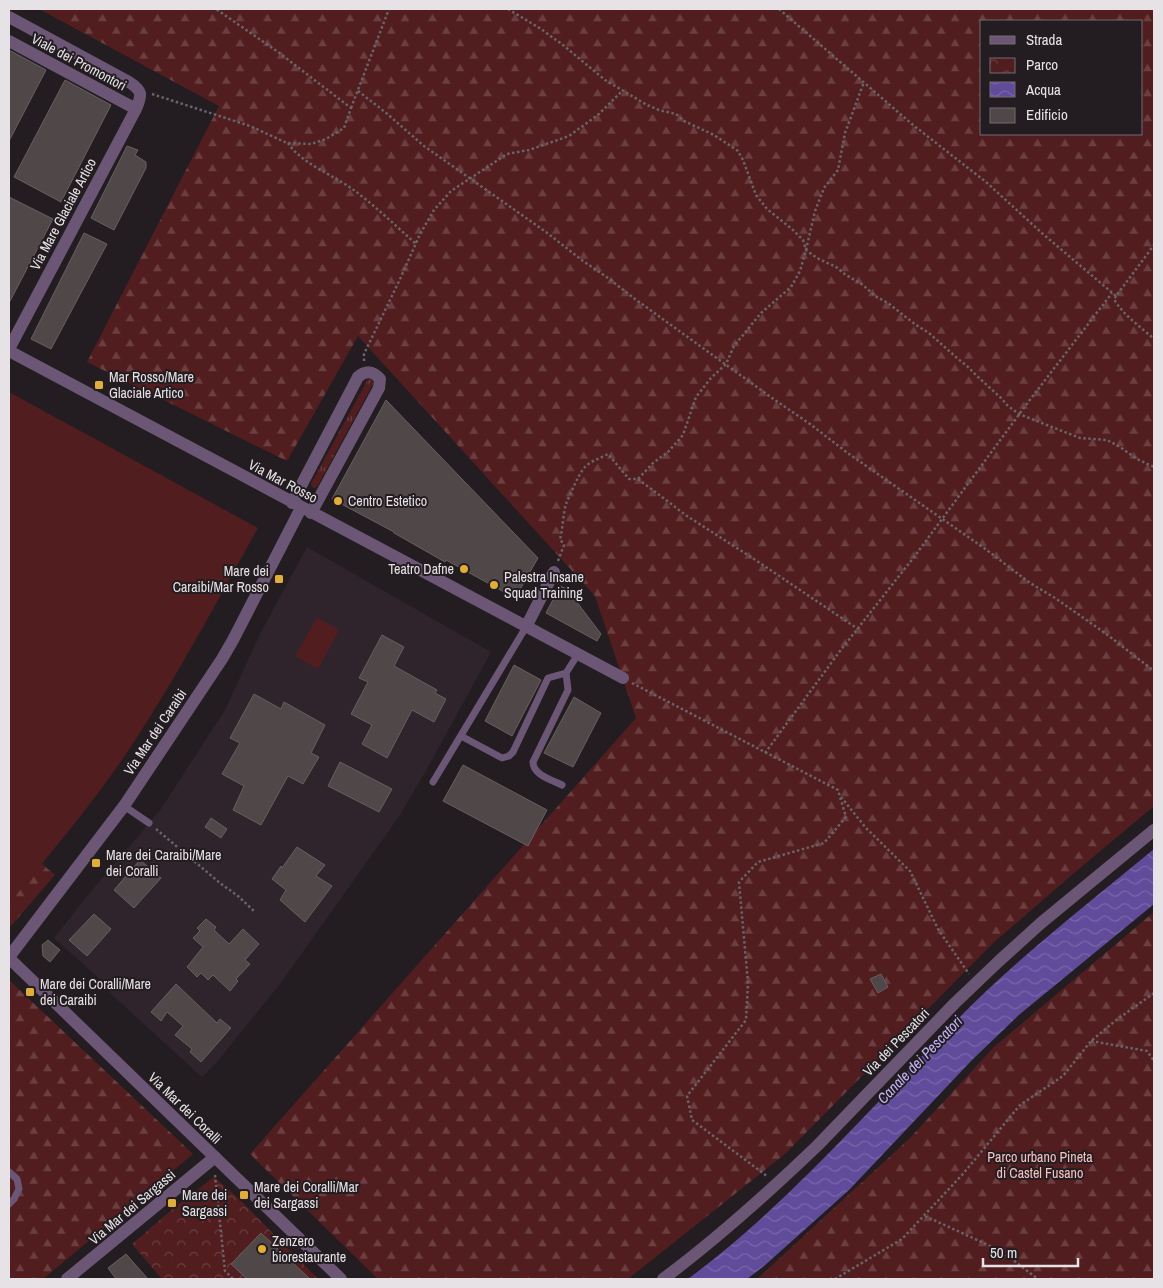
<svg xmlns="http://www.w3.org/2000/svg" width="1163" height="1288" font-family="'Archivo Narrow',sans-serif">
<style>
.built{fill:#2f242c}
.grass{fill:url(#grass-tufts)}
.forest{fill:url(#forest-firs);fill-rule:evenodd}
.park{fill:url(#park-crowns)}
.pitch{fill:#521d1f}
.water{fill:url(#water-waves)}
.building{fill:#504749;stroke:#685f61}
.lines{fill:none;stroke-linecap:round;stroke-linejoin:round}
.path{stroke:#696467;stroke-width:2.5;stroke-dasharray:2.5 2.5;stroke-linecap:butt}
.service{stroke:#6c5675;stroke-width:7}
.minor{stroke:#6c5675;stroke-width:12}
.tertiary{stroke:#6c5675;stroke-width:12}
.poi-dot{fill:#e2af34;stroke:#231d21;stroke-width:2}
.labels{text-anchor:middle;stroke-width:4;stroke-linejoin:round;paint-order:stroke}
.street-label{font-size:14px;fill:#e7e2e5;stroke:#231d21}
.poi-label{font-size:14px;fill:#e7e2e5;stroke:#231d21;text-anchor:start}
.park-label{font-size:14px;fill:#f7c1c0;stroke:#231d21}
.water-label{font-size:15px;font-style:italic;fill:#c1b4f5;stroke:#231d21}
</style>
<defs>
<pattern id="grass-tufts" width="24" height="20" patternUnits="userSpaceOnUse" patternTransform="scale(1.25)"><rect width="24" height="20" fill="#521d1f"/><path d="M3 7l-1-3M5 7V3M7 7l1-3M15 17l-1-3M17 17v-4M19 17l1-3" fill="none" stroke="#6b3e3f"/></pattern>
<pattern id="forest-firs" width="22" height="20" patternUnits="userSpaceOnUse" patternTransform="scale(1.25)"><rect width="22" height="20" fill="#521d1f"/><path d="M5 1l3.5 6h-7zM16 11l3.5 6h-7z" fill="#6b3e3f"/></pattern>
<pattern id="park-crowns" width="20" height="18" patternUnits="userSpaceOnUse" patternTransform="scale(1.25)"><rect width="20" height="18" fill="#521d1f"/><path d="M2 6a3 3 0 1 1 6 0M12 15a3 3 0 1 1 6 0" fill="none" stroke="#6b3e3f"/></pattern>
<pattern id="water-waves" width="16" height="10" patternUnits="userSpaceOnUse" patternTransform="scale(1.25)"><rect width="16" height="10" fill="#614c9b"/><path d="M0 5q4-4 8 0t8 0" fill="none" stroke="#7866a9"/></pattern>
</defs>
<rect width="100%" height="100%" fill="#231d21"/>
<path class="built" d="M 307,547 L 491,652 L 428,767 L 400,815 L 280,984 L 216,1063 L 202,1077 L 111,994 L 101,980 L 54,938 L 88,895 L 161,809 L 190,764 L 225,710 L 260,634 Z"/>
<path class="grass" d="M 368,379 L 372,380 L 373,384 L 317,487 L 314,488 L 311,486 L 311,484 Z"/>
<path class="forest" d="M 39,9 L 1154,9 L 1154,806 L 1074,873 L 992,944 L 785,1154 L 628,1279 L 378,1279 L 250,1154 L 636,718 L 595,596 L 358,336 L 287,461 L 87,362 L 219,106 ZM 982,21 L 1142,21 L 1142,134 L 982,134 Z
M 9,836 L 55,875 L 10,927 L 9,926 Z
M 1154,912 L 1154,1279 L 757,1279 L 910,1138 L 994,1047 Z
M 9,980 L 193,1154 L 43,1279 L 9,1279 Z"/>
<path class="park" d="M 214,1177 L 237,1197 L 318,1279 L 162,1279 L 132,1244 L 176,1206 Z"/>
<path class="pitch" d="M 9,392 L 258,528 C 218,600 179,673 134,742 C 97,799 52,851 9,904 Z
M 317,617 L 339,630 L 318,669 L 295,656 Z"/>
<path class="water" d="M 1154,849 L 1154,904 L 1020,1014 L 972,1060 L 849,1190 L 764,1266 L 747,1279 L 688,1279 C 786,1206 866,1113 952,1025 C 1014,961 1085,906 1154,849 Z"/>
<path class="building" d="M 9,50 L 46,70 L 9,141 Z
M 65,80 L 111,105 L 61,202 L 14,177 Z
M 127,146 L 138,150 L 135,155 L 146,162 L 146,168 L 114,230 L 91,218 Z
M 9,197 L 53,219 L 9,303 Z
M 84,233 L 107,244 L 51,349 L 31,339 Z
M 386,400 L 538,558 L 515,598 L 446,560 L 445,562 L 394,533 L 394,532 L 332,499 Z
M 560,586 L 567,589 L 601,634 L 597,641 L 546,613 Z
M 382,635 L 404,647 L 394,666 L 437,690 L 435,693 L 446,699 L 434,722 L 412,710 L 387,758 L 362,744 L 372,725 L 351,714 L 368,682 L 359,678 Z
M 514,665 L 541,680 L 512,736 L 485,721 Z
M 254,694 L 281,709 L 284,702 L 325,725 L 311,753 L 319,757 L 303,784 L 288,776 L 261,825 L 233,810 L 244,786 L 222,774 L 240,743 L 230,738 Z
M 574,697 L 601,713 L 573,767 L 544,753 Z
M 340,762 L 392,789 L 379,812 L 328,786 Z
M 463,765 L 547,810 L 528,846 L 443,801 Z
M 211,818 L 227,829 L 221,838 L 205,827 Z
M 297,847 L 325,865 L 316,876 L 332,886 L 305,922 L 280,900 L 286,890 L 272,879 L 281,866 L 282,868 Z
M 140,860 L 161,878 L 134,908 L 114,890 Z
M 94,914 L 111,929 L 87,956 L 69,940 Z
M 206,919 L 216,927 L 214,930 L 229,944 L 243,929 L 259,944 L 245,960 L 250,964 L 236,979 L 238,981 L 230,991 L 213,975 L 208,980 L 201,973 L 197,977 L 187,967 L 203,947 L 193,938 L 200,931 L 197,928 Z
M 48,940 L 60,950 L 50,962 L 43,956 L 42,945 Z
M 881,974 L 888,987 L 878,993 L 870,979 Z
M 176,984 L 217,1023 L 220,1019 L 231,1028 L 201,1062 L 190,1052 L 192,1049 L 175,1035 L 183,1026 L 167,1012 L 161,1021 L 151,1012 Z
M 261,1233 L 310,1279 L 247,1279 L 231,1264 Z
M 126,1254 L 148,1279 L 116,1279 L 108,1268 Z"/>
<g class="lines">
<path class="path" d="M 508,9 L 541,29 L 563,45 L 605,80 L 647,105 L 659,110 L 676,114 L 684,121 L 714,135 L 738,151 L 743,160 L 756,195 L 767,209 L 792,229 L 803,240 L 806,250 L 817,258 L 836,267 L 846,275 L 863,285 L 875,296 L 888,303 L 916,325 L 929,333 L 957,358 L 968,367 L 977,376 L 1001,398 L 1008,406 L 1019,414 L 1080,438 L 1107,440 L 1120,447 L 1137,459 L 1154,467
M 779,9 L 913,125 L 986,182 L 1043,234 L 1116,296 L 1154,245
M 358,91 L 385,112 L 424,146 L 546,232 L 583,261 L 608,278 L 635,299 L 772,398 L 810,424 L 849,454 L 984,548 L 1030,583 L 1055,598 L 1105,633 L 1154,671
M 152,94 L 250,126 L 287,143 L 311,144 L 326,139 L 344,128 L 351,108 L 278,52 L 216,9
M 351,108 L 389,9
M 288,143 C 300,162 332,175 351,188 C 373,204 395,225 416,244
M 1116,296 L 1114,299 C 1122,314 1142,328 1154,339
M 364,361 L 364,354 L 401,277 L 420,234 L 434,210 L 451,191 L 507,154 L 529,150 L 569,136 L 599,114 L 623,90
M 638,479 L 687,516 L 754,559 L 858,629
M 558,561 L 564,545 L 560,539 C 563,528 563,514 566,504 C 570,494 578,476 584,468 C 590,461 601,458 608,454 L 629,479 L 638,479 L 653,463 L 668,452 L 683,435 L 696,397 L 711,378 L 726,364 L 734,346 L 761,313 L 791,287 L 800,271 L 806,250 L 815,211 L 824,188 L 838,170 L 845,133 L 864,82
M 632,683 L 838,790 L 846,817 L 824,843 L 758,862 L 739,882 L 748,983 L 746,1020 L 687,1096 L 692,1120 L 768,1177
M 765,753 L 840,651 L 914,557 L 1029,401 L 1112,293
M 841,797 L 866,828 L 910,871 L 938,929 L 969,974
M 156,829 L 220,883 L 238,896 L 255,912
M 1091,1041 L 1147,1051 L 1154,1061
M 215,1175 L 225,1271 L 233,1279
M 925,1216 L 1001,1251 L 1038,1279
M 835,1279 L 902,1239 L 962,1175 L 1020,1105 L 1063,1076 L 1091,1041 L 1115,1021 L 1154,993"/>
<path class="service" d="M 461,736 L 502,758 L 509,756 L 513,752 L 548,678 L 566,673 L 578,654
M 433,782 L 526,627
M 562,785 C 552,780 533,775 533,762 L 568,690 L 566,673
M 124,806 L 149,823
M 9,1172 L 17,1179 L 19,1189 L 14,1199 L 9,1204"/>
<path class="minor" d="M 9,17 L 129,82 C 143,91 142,95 136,109 L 9,349
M 9,41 L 136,109
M 9,351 L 623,678
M 292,503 L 358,377 C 366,370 373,371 380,379 L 379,388 L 311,513
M 526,627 L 554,572
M 9,957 L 124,806 L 222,659 L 233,640 L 301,508
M 67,1279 L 215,1157"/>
<path class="tertiary" d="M 9,958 L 341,1279
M 663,1279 C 718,1238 769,1192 818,1145 L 955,1003 L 999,961 L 1041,923 L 1154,830"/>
</g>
<g class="poi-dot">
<rect x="94" y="380" width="10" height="10" rx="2.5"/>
<circle cx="338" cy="501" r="5"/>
<circle cx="464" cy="569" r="5"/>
<rect x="274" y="574" width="10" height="10" rx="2.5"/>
<circle cx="494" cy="585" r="5"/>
<rect x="91" y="858" width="10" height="10" rx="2.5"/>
<rect x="25" y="987" width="10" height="10" rx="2.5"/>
<rect x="239" y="1190" width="10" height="10" rx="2.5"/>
<rect x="167" y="1198" width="10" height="10" rx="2.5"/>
<circle cx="262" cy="1249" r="5"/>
</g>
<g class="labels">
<g class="street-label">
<text transform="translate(79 62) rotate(28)" y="5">Viale dei Promontori</text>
<text transform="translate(63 214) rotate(-62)" y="5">Via Mare Glaciale Artico</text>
<text transform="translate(283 481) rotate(28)" y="5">Via Mar Rosso</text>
<text transform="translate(155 732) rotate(-56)" y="5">Via Mar dei Caraibi</text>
<text transform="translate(896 1042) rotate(-46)" y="5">Via dei Pescatori</text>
<text transform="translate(185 1108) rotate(44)" y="5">Via Mar dei Coralli</text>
<text transform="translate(132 1207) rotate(-40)" y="5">Via Mar dei Sargassi</text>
</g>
<g class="poi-label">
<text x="109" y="382">Mar Rosso/Mare<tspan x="109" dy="16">Glaciale Artico</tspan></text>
<text x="348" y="506">Centro Estetico</text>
<text x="454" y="574" text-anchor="end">Teatro Dafne</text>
<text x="269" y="576" text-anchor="end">Mare dei<tspan x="269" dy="16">Caraibi/Mar Rosso</tspan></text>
<text x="504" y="582">Palestra Insane<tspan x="504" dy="16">Squad Training</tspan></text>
<text x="106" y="860">Mare dei Caraibi/Mare<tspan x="106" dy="16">dei Coralli</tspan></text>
<text x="40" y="989">Mare dei Coralli/Mare<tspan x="40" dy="16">dei Caraibi</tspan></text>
<text x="254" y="1192">Mare dei Coralli/Mar<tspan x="254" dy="16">dei Sargassi</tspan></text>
<text x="182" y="1200">Mare dei<tspan x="182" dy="16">Sargassi</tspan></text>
<text x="272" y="1246">Zenzero<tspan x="272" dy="16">biorestaurante</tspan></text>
</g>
<g class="park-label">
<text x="1040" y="1162">Parco urbano Pineta<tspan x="1040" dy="16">di Castel Fusano</tspan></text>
</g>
<g class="water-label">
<text transform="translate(920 1060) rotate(-46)" y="5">Canale dei Pescatori</text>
</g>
</g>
<rect width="1163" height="1288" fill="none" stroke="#e7e2e5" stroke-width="20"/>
<rect x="980" y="20" width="162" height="115" fill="#231d21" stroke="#716c6f"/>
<rect x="990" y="36" width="25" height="8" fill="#6c5675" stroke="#716c6f"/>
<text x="1026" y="45" font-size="15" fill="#e7e2e5">Strada</text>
<rect x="990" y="58" width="25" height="15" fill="url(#park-crowns)" stroke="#716c6f"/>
<text x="1026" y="70" font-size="15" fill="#e7e2e5">Parco</text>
<rect x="990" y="82" width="25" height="15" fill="url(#water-waves)" stroke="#716c6f"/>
<text x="1026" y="95" font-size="15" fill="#e7e2e5">Acqua</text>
<rect x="990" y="108" width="25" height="15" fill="#504749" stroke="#716c6f"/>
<text x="1026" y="120" font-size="15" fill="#e7e2e5">Edificio</text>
<path d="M983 1258v8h95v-8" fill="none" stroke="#e7e2e5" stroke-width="2.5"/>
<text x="990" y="1258" font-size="15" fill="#e7e2e5" stroke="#231d21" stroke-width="4" paint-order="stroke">50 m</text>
</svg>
